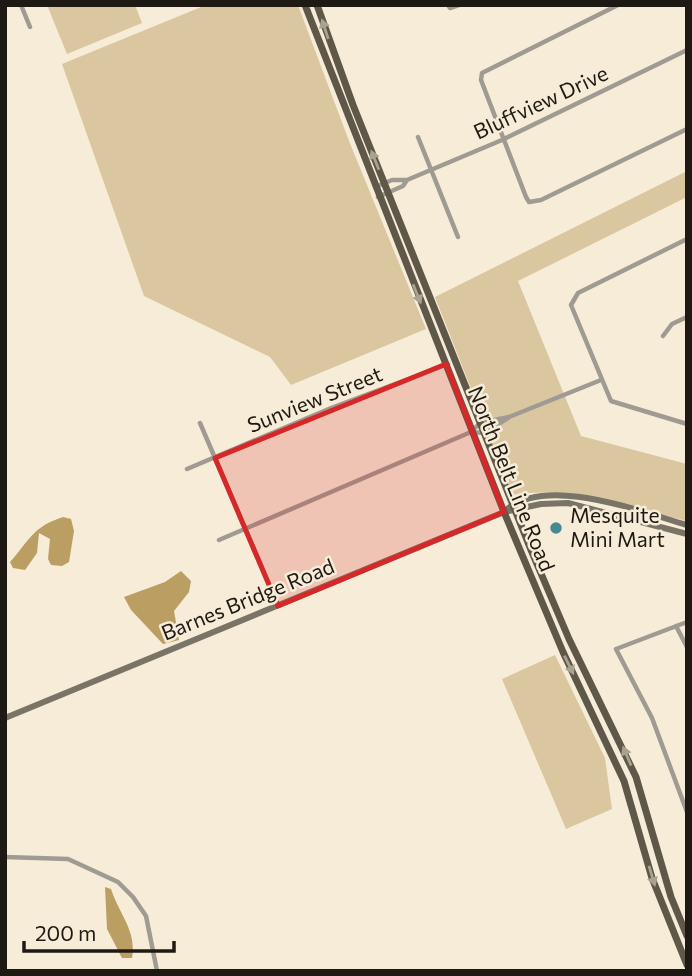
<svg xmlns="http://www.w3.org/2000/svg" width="692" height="976" font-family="Commissioner,sans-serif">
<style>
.green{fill:#dac7a0}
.water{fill:#bb9e61}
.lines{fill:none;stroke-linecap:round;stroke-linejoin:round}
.street{stroke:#9f9b92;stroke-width:4.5}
.secondary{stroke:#7a7467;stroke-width:6}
.primary{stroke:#5f5849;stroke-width:7}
.oneway{fill:#aaa290}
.marked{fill:#d62828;fill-opacity:0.2;stroke:#d62828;stroke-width:5;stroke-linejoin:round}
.poi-dot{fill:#448995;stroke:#f6ecd8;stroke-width:2.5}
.labels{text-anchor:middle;stroke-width:5;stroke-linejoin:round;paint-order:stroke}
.street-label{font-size:21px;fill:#1e1a13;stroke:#f6ecd8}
.poi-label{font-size:21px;fill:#1e1a13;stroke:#f6ecd8;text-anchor:start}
</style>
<rect width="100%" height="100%" fill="#f6ecd8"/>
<path class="green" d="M 47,5 L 135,5 L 142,23 L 67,54 Z
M 206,5 L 298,5 L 349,141 L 426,329 L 291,385 L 270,357 L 144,296 L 62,64 Z
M 687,171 L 687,197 L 518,281 L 581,436 L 687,464 L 687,521 C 630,507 572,485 513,495 L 435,297 Z
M 555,655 L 605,758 L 612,809 L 566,829 L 502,679 Z"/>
<path class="water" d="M 63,517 L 71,519 L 74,531 L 69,562 L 62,566 L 51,565 L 48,559 L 50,539 L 39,533 L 37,553 L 25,570 L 13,568 L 10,562 C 29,541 32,527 63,517 Z
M 181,571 L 191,581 L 189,592 L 174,611 L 179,640 L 163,644 L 131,610 L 124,597 L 165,582 Z
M 105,887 L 111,889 C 119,914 137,931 132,958 L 122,958 L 107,929 Z"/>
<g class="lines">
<path class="street" d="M 21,5 L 30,27
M 448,5 L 450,8 L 459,5
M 618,5 L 482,73 L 481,80 L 526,197 L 529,202 L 541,200 L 687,129
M 418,137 L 458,237
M 375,187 L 392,180 L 407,180 L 502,140 L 687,50
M 378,197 L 403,186 L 407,180
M 687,239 L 578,293 L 571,305 L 611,401 L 687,424
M 663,336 L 672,324 L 687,317
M 200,423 L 278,605
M 472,432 L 484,433 L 508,418
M 187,469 L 331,408 L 448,364
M 219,540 L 471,432 L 480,423 L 509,417 L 601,380
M 687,622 L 616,649 L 652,718 L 687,812
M 676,626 L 687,647
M 5,857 L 68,859 L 118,882 L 133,897 L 146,916 L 157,971"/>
<path class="secondary" d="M 504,512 C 543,473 641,512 687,525
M 5,718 L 504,512 L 541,504 L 568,503 L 687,534"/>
<path class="primary" d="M 305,5 L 504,512 L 563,652 L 624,781 L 652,878 L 687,965
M 317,5 L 353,105 L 531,550 L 569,639 L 636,777 L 671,897 L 687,936"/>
</g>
<defs><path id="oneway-solid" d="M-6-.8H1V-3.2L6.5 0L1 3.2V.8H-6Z" transform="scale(1.75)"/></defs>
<g class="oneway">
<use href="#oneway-solid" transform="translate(325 29) rotate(-108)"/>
<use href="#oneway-solid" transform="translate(375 160) rotate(-112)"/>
<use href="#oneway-solid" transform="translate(417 294) rotate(68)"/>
<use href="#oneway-solid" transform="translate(569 665) rotate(64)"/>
<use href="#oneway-solid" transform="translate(627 756) rotate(-113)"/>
<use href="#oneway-solid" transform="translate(652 876) rotate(73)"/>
</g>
<path class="marked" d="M 446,364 L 504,512 L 278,606 L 215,458 Z"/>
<circle class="poi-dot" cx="556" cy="528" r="7"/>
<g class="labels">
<g class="street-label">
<text transform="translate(541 103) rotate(-25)" y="7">Bluffview Drive</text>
<text transform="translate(315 400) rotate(-22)" y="7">Sunview Street</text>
<text transform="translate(511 479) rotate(68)" y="7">North Belt Line Road</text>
<text transform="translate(248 600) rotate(-22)" y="7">Barnes Bridge Road</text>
</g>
<g class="poi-label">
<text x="570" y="523">Mesquite<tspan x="570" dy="24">Mini Mart</tspan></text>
</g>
</g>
<rect width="692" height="976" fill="none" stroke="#1e1a13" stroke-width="14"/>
<path d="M24 941v10h150v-10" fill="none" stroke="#1e1a13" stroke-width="3.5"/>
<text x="35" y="941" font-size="21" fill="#1e1a13" stroke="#f6ecd8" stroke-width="5" paint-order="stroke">200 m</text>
</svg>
